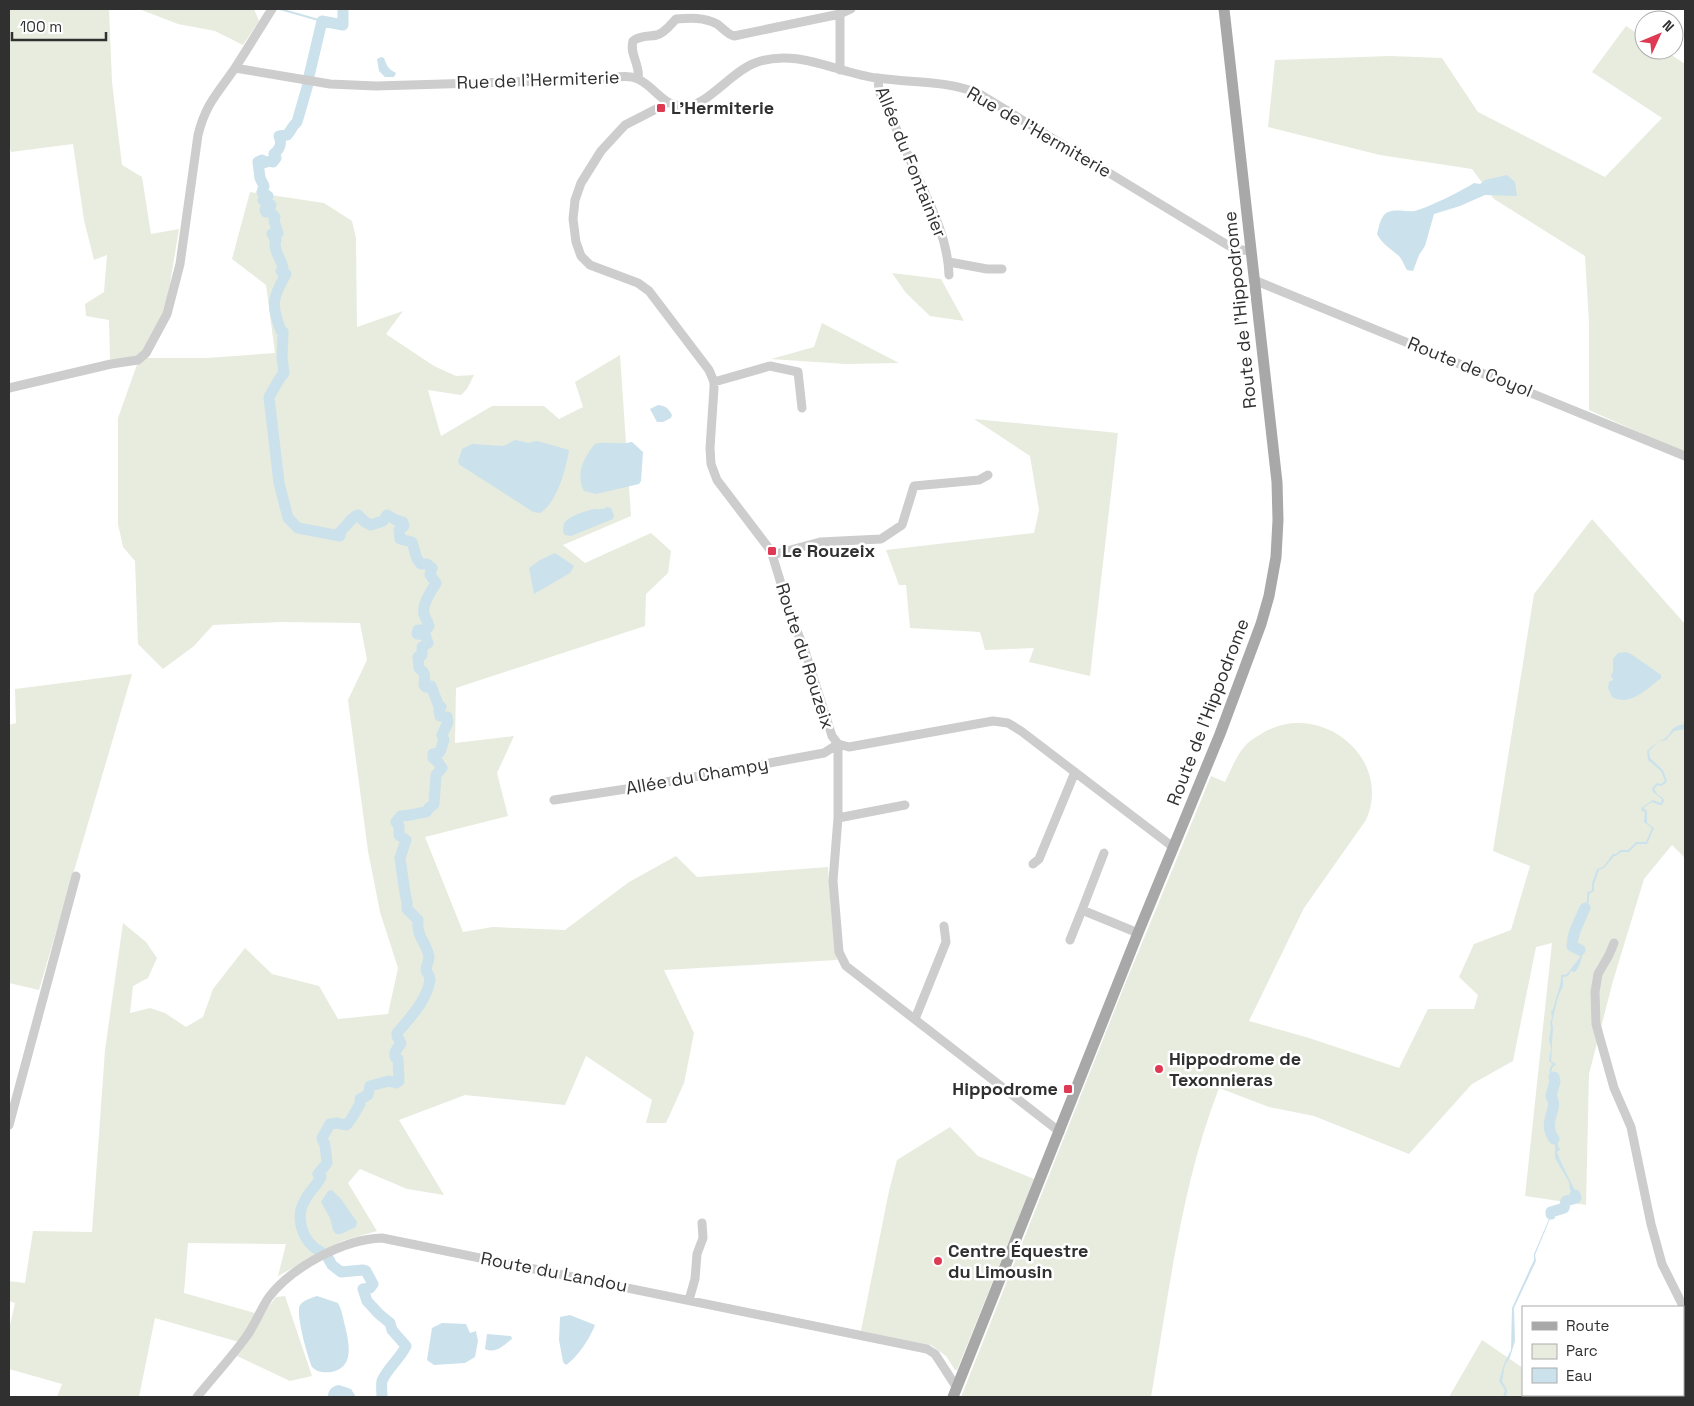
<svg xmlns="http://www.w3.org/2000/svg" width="1694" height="1406" font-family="'Space Grotesk',sans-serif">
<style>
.green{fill:#e7ecde}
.water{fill:#cbe1eb}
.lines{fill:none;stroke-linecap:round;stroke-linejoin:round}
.stream{stroke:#cbe1eb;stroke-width:2}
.river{stroke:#cbe1eb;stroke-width:11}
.minor{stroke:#cdcdcd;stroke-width:9}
.major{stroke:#a8a8a8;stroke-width:11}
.poi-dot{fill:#de3a53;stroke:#fff;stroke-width:2}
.labels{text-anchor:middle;stroke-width:5;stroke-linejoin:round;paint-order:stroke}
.street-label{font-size:18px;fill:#303030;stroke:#fff}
.poi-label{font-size:18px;font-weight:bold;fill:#303030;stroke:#fff;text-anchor:start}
</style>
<rect width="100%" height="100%" fill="#fff"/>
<path class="green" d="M 9,9 L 109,9 L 112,82 L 122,165 L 142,177 L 151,234 L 179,229 L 165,314 L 140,358 L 206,358 L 275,353 L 266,285 L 232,259 L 250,192 L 324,203 L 352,221 L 356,238 L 357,327 L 403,311 L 386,334 L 434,366 L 456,376 L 474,375 L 467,389 L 461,395 L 428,390 L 441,436 L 492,406 L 544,406 L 559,419 L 583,407 L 575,382 L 620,355 L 631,516 L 563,545 L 585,563 L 651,533 L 671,551 L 668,573 L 646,594 L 645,626 L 456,688 L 455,743 L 514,736 L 497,773 L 508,816 L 425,837 L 463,932 L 493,927 L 565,930 L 629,882 L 676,856 L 697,877 L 828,867 L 831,912 L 837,960 L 664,970 L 694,1033 L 684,1083 L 666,1123 L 646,1123 L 652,1100 L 586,1056 L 565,1105 L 465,1095 L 399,1120 L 444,1195 L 407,1189 L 360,1169 L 348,1183 L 377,1231 L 342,1241 L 278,1276 L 286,1244 L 188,1243 L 184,1293 L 262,1315 L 276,1297 L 285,1296 L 312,1376 L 290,1381 L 237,1356 L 246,1344 L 155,1318 L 139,1397 L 57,1397 L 62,1384 L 9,1369 L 9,1325 L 10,1325 L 15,1303 L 9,1301 L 9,1281 L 25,1283 L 33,1231 L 92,1232 L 105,1050 L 123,923 L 146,942 L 157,958 L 148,978 L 133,986 L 130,1013 L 150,1008 L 165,1013 L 186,1027 L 203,1017 L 213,989 L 245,948 L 272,974 L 319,986 L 338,1019 L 388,1014 L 398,968 L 380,912 L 368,851 L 348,700 L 367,660 L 360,623 L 281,622 L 213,625 L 194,646 L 163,669 L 138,644 L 135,561 L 123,547 L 118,524 L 118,418 L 139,359 L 110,359 L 109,320 L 86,316 L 85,304 L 104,292 L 107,255 L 94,260 L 84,220 L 73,144 L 11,152 L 9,145 Z
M 139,9 L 254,9 L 259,21 L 243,45 L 215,31 L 178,24 Z
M 1626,26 L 1644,38 L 1644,50 L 1664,50 L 1685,64 L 1685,453 L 1589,410 L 1589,322 L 1585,256 L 1494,199 L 1472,169 L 1380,155 L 1268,127 L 1275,60 L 1390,56 L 1442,58 L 1478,112 L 1605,177 L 1662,118 L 1592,72 Z
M 892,273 L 941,279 L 964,321 L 930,316 L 906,293 Z
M 822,323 L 899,363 L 846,364 L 771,359 L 814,347 Z
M 974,419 L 1118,433 L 1090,676 L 1029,662 L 1034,648 L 985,650 L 980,632 L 910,628 L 906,585 L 899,585 L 886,550 L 1034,533 L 1039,510 L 1030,456 Z
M 1592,519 L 1685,624 L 1685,858 L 1672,845 L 1644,879 L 1613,981 L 1589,1074 L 1586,1205 L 1525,1196 L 1552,943 L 1536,947 L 1513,1061 L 1472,1084 L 1409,1154 L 1314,1116 L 1269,1107 L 1219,1088 C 1181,1186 1169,1293 1151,1397 L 961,1397 L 1125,984 L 1211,776 L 1225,782 C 1231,770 1236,756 1245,746 C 1249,741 1256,737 1261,734 C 1318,698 1394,757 1366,820 L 1304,908 L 1249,1021 L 1306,1037 L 1399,1068 L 1428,1009 L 1474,1009 L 1478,995 L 1459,977 L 1474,944 L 1511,930 L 1530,866 L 1493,851 L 1534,594 Z
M 132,674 L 39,990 L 9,983 L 9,725 L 16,723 L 15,689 Z
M 950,1127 L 978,1156 L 1034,1179 L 957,1370 L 955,1370 L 946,1356 L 931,1345 L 861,1331 L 889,1191 L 897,1160 Z
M 1482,1340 L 1523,1368 L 1523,1395 L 1560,1395 L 1564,1397 L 1449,1397 Z"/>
<path class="water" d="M 381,57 L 384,58 C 387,66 388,69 396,73 L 394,77 L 385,77 L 379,71 L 377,59 Z
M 1507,175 L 1515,182 L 1517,196 L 1485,195 L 1460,206 L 1434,214 L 1425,246 L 1419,255 L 1413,271 L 1407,270 C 1404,265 1403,261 1399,256 C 1391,249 1382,244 1377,234 C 1379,227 1380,218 1386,213 C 1395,208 1404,212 1414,211 C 1426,209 1463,190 1474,183 L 1480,184 L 1485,180 Z
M 658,405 C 666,406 668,408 672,415 L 671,418 L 663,422 L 657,422 L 650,409 Z
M 515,440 L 529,443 L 536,441 L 541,442 L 569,450 C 566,469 557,503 540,513 L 533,512 L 527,508 L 460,465 L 458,462 L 462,449 L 472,444 L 504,446 Z
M 632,442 L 643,452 L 641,481 L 639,484 L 596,494 L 584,491 C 575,474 584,457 595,444 C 607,441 620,445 632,442 Z
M 607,507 L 611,508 L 614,515 L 613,519 L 571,536 L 565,535 L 563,531 L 564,523 C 571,515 585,511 595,509 C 600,509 603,510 607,507 Z
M 555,553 L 574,566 L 570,573 L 534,594 L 529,568 L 540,560 Z
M 1626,652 L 1631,654 L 1661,675 L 1661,678 C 1647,689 1630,707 1612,697 L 1608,688 L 1609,682 L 1613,680 L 1611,675 L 1613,672 L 1613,659 L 1618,653 Z
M 1684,724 L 1685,729 L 1674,731 L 1666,740 L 1658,742 L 1649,751 L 1650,758 L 1663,770 L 1667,781 L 1666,783 L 1661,786 L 1658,785 L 1654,789 L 1658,795 L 1663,798 L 1664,801 L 1662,805 L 1659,805 L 1652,802 L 1643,808 L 1647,811 L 1647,823 L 1654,828 L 1647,844 L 1637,844 L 1629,852 L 1621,852 L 1616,856 L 1614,856 L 1604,868 L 1599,870 L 1594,884 L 1594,891 L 1589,894 L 1589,901 L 1580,921 L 1579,921 L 1587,901 L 1587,893 L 1592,890 L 1592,883 L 1597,869 L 1603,867 L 1613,854 L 1616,854 L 1620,850 L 1628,850 L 1636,842 L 1646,842 L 1652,828 L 1644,822 L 1645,812 L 1642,811 L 1641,808 L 1653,800 L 1661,803 L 1662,799 L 1653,792 L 1652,788 L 1657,783 L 1661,784 L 1665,781 L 1661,771 L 1648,760 L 1647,751 C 1653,745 1658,742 1664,739 C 1674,733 1667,728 1684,724 Z
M 1572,941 L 1575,945 L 1578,946 L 1583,951 C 1582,958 1580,966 1575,972 L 1571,971 L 1568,976 L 1563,977 L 1563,986 L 1558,997 L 1552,1022 L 1553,1028 L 1551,1061 L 1556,1064 L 1552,1068 L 1551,1073 L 1556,1076 C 1557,1085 1550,1093 1555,1100 L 1553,1109 L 1555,1112 L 1555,1114 L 1551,1115 L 1552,1122 L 1550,1132 L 1556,1140 L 1560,1150 L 1557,1152 C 1563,1169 1572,1182 1578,1198 L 1578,1200 L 1567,1202 L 1566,1204 L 1564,1203 L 1574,1196 L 1570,1190 L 1569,1182 L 1555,1158 L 1555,1143 L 1548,1137 L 1549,1123 L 1548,1115 L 1551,1113 L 1553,1102 L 1550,1096 C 1552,1092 1554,1081 1554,1077 L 1551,1076 C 1549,1072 1549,1067 1553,1064 L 1549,1061 L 1551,1048 L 1549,1039 L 1551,1028 L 1550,1022 L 1552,1018 L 1551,1011 L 1553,1010 C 1555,999 1562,985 1561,975 L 1567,974 L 1580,957 L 1578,949 L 1570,947 L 1570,944 Z
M 332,1190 L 341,1199 L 357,1222 L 356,1227 L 341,1234 L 336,1234 L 333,1230 L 330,1218 L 321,1202 L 328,1191 Z
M 1563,1208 L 1565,1209 L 1557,1214 L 1552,1214 L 1535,1255 L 1536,1261 L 1514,1308 L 1515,1341 L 1510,1357 L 1505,1365 L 1502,1381 L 1507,1390 L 1506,1397 L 1503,1397 L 1505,1390 L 1499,1381 L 1504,1364 L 1511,1350 L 1512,1308 L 1534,1260 L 1534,1254 L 1549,1219 L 1550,1211 Z
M 317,1296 L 338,1303 C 342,1310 343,1318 345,1326 C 349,1343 355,1368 331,1372 C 324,1373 317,1372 312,1367 C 308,1358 295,1313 300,1305 C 304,1300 311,1298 317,1296 Z
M 570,1315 L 595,1325 C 590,1338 578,1357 566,1365 L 563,1362 L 559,1340 L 560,1317 Z
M 442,1323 L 466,1324 L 470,1333 L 476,1331 L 478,1341 L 475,1357 L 465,1363 L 434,1365 L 427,1360 L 432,1328 Z
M 487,1334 L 511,1336 L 512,1339 C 503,1346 496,1354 485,1349 Z
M 339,1385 L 351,1389 L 356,1397 L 328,1397 C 328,1390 332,1386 339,1385 Z"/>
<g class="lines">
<path class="stream" d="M 280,9 L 322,21"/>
<path class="river" d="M 309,76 L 322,21 L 343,25 L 343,9
M 308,84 L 297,122 C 292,126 291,131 287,135 L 279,136 C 282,143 281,148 274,154 L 276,158 L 273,162 L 270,161 L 263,163 L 262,160 L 258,162 L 260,178 L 264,186 L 262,192 L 268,196 L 263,200 L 271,205 L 265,210 L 266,212 L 269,210 L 275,217 L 274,221 L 278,233 L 272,234 L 276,240 C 272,249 281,258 283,268 L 281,271 L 286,274 C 272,298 271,305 281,331 L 283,332 L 282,357 L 284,373 L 280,378 L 269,397 L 279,483 L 288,518 L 298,528 L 340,536 L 340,532 C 347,526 350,518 358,515 L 365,522 L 371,525 L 383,521 L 387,515 L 396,520 L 403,522 L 404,526 L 399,530 L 400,539 L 412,542 L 417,559 L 421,564 L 427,564 L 432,568 L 430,575 L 436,583 C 431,592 422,603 424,614 C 425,618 428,621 429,626 L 426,630 L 418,630 L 417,634 L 425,635 L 428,643 L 422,647 L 422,655 L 418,657 L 419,668 C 426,673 425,676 424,685 L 426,687 L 431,686 L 438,704 L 441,707 L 439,710 L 440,716 L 447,717 L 448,722 L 442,735 L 444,740 L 440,752 L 433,754 L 433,758 L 437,761 L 442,768 L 436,775 L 434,804 L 430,807 L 426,812 C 417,813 410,816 401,816 L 396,822 L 399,826 L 399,835 L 406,840 L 400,858 L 405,893 L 407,902 L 407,909 L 418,920 C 416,937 427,943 429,957 C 429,962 426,965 426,969 C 426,973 430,975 430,979 C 428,999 410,1018 397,1033 L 397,1036 L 401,1043 L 395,1052 L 395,1057 L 398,1059 L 399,1081 L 396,1083 L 389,1081 L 370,1086 L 368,1095 L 360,1099 L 360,1104 C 355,1111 353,1119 346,1125 L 337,1123 L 330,1124 L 322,1138 L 325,1145 L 327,1163 L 318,1174 L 321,1177 C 317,1185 309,1192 305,1200 C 294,1218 303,1243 321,1252
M 1580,950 L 1572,946 C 1572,933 1580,920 1585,908
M 1554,1139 C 1541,1120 1560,1110 1551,1096 L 1555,1081 L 1554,1077
M 1551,1214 L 1551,1212 L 1564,1208 L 1566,1201 L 1576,1198 L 1575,1195
M 328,1258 L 332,1265 L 341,1272 L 363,1270 L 366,1271 L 373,1284 L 370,1288 L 363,1289 L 367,1301 L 379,1314 L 390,1323 L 392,1330 L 406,1346 C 400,1359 388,1367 382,1381 C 381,1386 382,1392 382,1397"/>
<path class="minor" d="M 840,14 L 840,70
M 235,68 L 330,84 L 376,86 L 604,79 C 615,78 627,74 638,79 C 657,88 660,106 686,106 C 707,106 732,71 755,63 C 796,47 837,73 877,78 C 913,83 943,80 978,93 L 1234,249 L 1251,251
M 878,78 L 879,91 C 891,117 903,143 914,169 C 929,202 948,238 949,275
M 638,79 C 641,66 629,54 633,41 C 641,35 648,37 657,35 C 665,33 671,24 676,19 C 690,18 704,17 717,24 C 723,28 727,34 734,36 L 840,14 L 851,9
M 665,102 L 664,105 L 625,125 L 601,151 L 581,183 L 575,200 L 573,219 L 576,242 L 581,256 L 590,265 L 638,283 L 649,291 L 709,370 L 714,382 L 714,388 L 710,448 L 711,464 L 717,480 L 771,551 L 791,616 L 805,651 L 832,736 L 838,744 L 849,747 L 993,721 L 1008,723 L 1021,731 L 1173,847
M 949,262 L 987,269 L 1002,269
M 1254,280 L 1685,456
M 714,382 L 770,366 L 798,372 L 802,408
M 9,388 L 111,364 L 138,360 L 146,353 L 167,314 L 180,264 L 198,135 C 206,103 218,93 235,68 C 248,48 260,28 272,9
M 772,555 L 820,542 L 881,539 L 902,525 L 914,486 L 979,480 L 988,475
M 838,744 L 838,818 L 833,881 L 839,952 L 846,966 L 1060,1132
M 554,800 L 639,787 L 824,753 L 838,744
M 838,818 L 905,805
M 1104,853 L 1082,910 L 1138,933
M 1033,864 L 1039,859 L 1075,772
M 1070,940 L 1082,910
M 1614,943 L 1609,955 L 1598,974 L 1595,992 L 1596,1024 L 1614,1088 L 1631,1127 L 1651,1224 L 1662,1264 L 1685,1310
M 915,1019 L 946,942 L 944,926
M 9,1125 L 76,876
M 689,1300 L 695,1279 L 697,1254 L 703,1238 L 702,1223
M 197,1397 C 213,1377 231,1358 246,1337 C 255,1325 260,1310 269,1297 C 292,1267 344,1239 382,1238 L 927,1349 L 935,1354 L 957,1388"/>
<path class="major" d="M 953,1397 L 1138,933 L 1220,734 L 1261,624 L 1269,596 L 1276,557 L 1278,520 L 1277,482 L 1224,9"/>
</g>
<g class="poi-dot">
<rect x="656" y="103" width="10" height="10" rx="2.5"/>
<rect x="767" y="546" width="10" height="10" rx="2.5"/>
<circle cx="1159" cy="1069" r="5"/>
<rect x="1063" y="1084" width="10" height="10" rx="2.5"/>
<circle cx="938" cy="1261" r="5"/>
</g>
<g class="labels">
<g class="street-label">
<text transform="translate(538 80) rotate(-2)" y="6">Rue de l'Hermiterie</text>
<text transform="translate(1039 132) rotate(30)" y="6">Rue de l'Hermiterie</text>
<text transform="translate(911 162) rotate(68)" y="6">Allée du Fontainier</text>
<text transform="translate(1240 310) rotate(-96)" y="6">Route de l'Hippodrome</text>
<text transform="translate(1470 367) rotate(22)" y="6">Route de Coyol</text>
<text transform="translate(805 656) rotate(72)" y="6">Route du Rouzeix</text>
<text transform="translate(1208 712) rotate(-69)" y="6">Route de l'Hippodrome</text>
<text transform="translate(697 776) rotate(-10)" y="6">Allée du Champy</text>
<text transform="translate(554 1272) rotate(11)" y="6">Route du Landou</text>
</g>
<g class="poi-label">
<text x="671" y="114">L'Hermiterie</text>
<text x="782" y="557">Le Rouzeix</text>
<text x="1169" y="1065">Hippodrome de<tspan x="1169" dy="21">Texonnieras</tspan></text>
<text x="1058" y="1095" text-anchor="end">Hippodrome</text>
<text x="948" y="1257">Centre Équestre<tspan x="948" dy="21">du Limousin</tspan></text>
</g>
</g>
<rect width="1694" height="1406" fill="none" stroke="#303030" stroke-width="20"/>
<rect x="1522" y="1306" width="162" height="90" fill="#ffffff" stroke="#acacac"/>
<rect x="1532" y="1322" width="25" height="8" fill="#a8a8a8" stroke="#acacac"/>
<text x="1566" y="1331" font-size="15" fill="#303030">Route</text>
<rect x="1532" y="1344" width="25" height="15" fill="#e7ecde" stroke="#acacac"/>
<text x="1566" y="1356" font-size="15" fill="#303030">Parc</text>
<rect x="1532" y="1368" width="25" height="15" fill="#cbe1eb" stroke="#acacac"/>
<text x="1566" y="1381" font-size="15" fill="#303030">Eau</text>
<g transform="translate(1659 35) rotate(46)"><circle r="24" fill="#ffffff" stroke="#acacac"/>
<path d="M0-4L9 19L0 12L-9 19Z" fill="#de3a53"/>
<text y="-8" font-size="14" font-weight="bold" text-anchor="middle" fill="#303030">N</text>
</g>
<path d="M12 32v8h94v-8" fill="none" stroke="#303030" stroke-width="2.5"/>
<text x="20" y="32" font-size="15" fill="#303030" stroke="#ffffff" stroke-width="4" paint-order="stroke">100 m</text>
</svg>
